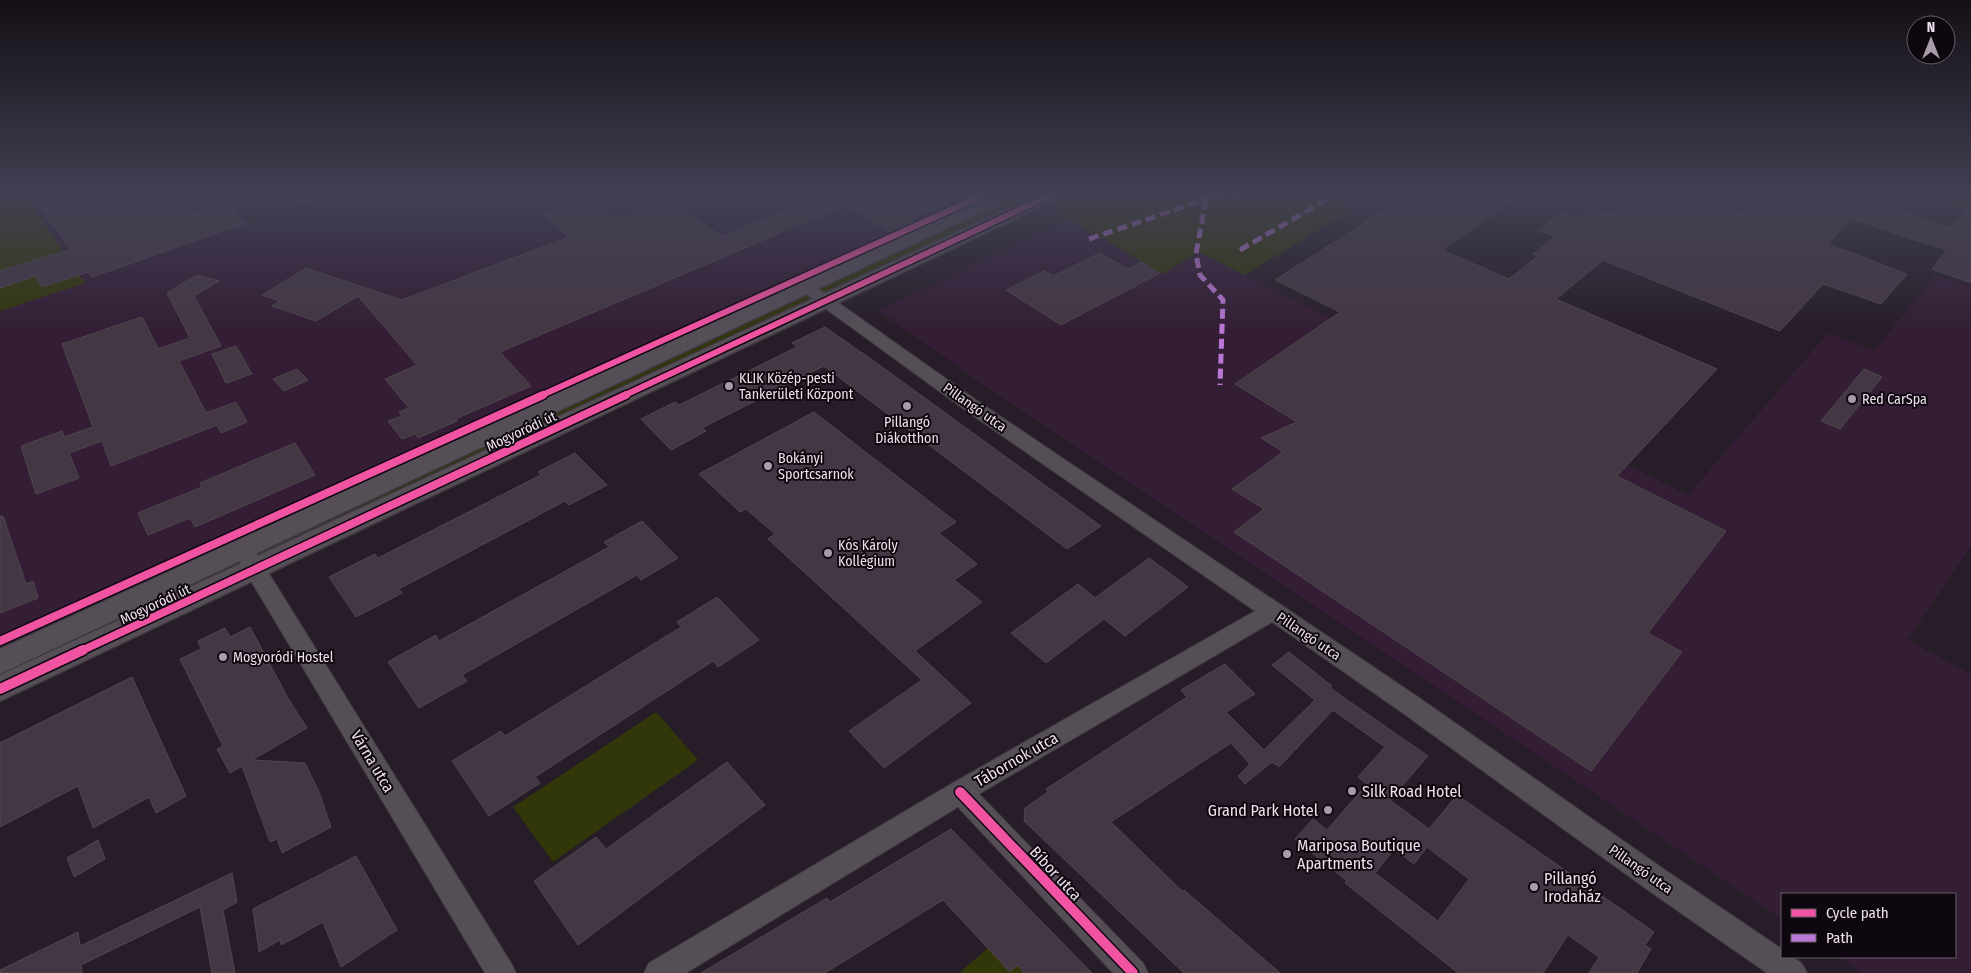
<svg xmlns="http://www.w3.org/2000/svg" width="1971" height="973" font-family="'Fira Sans Condensed',sans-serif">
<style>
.built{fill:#331e35}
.green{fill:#313709}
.building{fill:#443744;stroke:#4f464e;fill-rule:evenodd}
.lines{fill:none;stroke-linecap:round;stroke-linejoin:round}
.minor-casing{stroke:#3f3740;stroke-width:2}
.tertiary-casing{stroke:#3f3740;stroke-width:3}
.minor{fill:#564e57;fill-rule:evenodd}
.tertiary{fill:#564e57;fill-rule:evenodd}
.quiet{stroke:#ba77d6;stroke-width:5;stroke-dasharray:10 5;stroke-linecap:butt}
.cycleway-far2-casing{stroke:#0f070f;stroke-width:9}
.cycleway-far1-casing{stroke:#0f070f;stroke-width:11}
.cycleway-casing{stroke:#0f070f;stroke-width:13}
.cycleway-far2{stroke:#f153a3;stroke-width:6}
.cycleway-far1{stroke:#f153a3;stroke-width:8}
.cycleway{stroke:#f153a3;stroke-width:10}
.poi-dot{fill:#a79ca8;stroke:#0f070f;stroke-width:2}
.labels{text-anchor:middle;stroke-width:4;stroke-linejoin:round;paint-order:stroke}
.poi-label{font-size:14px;fill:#ece0ed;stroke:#0f070f;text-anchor:start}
.street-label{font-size:14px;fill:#ece0ed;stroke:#0f070f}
.near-street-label{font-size:16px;fill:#ece0ed;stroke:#0f070f}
.near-poi-label{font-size:16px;fill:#ece0ed;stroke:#0f070f;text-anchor:start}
</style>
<rect width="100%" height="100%" fill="#271d28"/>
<path class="built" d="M 0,194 L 220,194 L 252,224 L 340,194 L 999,194 L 0,647 Z
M 1069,218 L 1163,274 L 1199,252 L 1688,495 L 1828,333 L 1874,351 L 1935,275 L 1971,287 L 1971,546 L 1907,640 L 1971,674 L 1971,973 L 1863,973 L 1839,957 L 1955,957 L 1955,894 L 1782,894 L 1782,919 L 981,383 L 879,311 Z"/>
<path class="green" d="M 0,194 L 24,194 L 85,283 L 0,311 Z
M 1005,194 L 1053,194 L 7,687 L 0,686 L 0,662 Z
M 1083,194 L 1322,194 L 1351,210 L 1245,275 L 1199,252 L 1163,274 L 1060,214 L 1055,208 Z
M 1925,194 L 1971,194 L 1971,209 Z
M 656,712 L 698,760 L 553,862 L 513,807 Z
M 988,948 L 1010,971 L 1017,965 L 1024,973 L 959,973 Z"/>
<path class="building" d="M 29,194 L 170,194 L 190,214 L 226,202 L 246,223 L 92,277 L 88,272 L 42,287 L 35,276 L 0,288 L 0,271 L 71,249 Z
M 637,194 L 662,194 L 722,237 L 826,194 L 966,194 L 909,220 L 914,223 L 892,233 L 846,205 L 500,352 L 531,386 L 460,417 L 456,419 L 457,421 L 418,438 L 415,434 L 402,439 L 388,421 L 402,416 L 399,412 L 409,408 L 385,379 L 417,365 L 358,296 L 316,321 L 272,306 L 280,301 L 262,295 L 306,268 L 402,300 L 569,237 L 543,215 L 587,198 L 614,220 L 652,205 Z
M 1409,194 L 1522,194 L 1442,250 L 1509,279 L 1538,256 L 1533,254 L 1555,237 L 1538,230 L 1562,212 L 1579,218 L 1592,208 L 1609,215 L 1637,194 L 1686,194 L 1740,213 L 1760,194 L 1849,194 L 1950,227 L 1971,205 L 1971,283 L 1932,269 L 1947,250 L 1851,219 L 1828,244 L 1907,274 L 1881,304 L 1823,284 L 1780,331 L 1603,260 L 1556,299 L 1717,369 L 1617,476 L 1726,531 L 1648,633 L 1682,652 L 1591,771 L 1234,532 L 1264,509 L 1232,489 L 1283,452 L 1261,438 L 1297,422 L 1235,384 L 1340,312 L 1275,280 Z
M 1100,253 L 1128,269 L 1141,262 L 1160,273 L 1061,325 L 1006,290 L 1044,271 L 1053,276 Z
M 197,275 L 219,281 L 194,296 L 221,346 L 179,361 L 206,413 L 236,402 L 247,422 L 221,433 L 217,425 L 111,466 L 102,441 L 69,453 L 79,478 L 36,494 L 21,446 L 62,431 L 64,437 L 93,427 L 62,344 L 142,317 L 158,349 L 190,338 L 167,293 Z
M 825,327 L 878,364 L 1101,526 L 1067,549 L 824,366 L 702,428 L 706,431 L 671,450 L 641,419 L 675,402 L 679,405 L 797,347 L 792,343 Z
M 236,346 L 252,374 L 226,383 L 212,354 Z
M 297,369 L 308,380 L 284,391 L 273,379 Z
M 1864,369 L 1882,377 L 1840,429 L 1821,421 Z
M 814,412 L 956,522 L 939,533 L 977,564 L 954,580 L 982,602 L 915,651 L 971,703 L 884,768 L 849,731 L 922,680 L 768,539 L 775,534 L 746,509 L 740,512 L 699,474 Z
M 295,443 L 315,475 L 195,527 L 190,518 L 148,535 L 138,513 L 202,487 L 200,483 Z
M 575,453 L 607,485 L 569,505 L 565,501 L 399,589 L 402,593 L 356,617 L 329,577 L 375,554 L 378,558 L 541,475 L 538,472 Z
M 0,516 L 3,516 L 26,584 L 33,581 L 38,598 L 0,613 Z
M 642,521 L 678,558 L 641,580 L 637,575 L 462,675 L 467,681 L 419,708 L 388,662 L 436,635 L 439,641 L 609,547 L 604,542 Z
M 1149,558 L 1188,587 L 1125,636 L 1104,619 L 1046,663 L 1011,633 L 1078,584 L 1095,598 Z
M 717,597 L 759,640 L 718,667 L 713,661 L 535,777 L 540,783 L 489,816 L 452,761 L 501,731 L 505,736 L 681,627 L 677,622 Z
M 250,627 L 289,700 L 307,728 L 252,760 L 305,763 L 319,792 L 331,827 L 282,853 L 277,839 L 270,842 L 242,766 L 230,773 L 217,749 L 223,746 L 180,659 L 201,649 L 198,641 L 225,628 L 230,637 Z
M 1289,652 L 1332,686 L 1330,688 L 1428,756 L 1390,800 L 1429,829 L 1457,795 L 1654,932 L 1645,945 L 1651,949 L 1637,973 L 1589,973 L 1599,957 L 1568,935 L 1543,973 L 1458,973 L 1345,883 L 1347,881 L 1295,839 L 1313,819 L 1327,830 L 1367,784 L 1358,777 L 1385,747 L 1333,710 L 1279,767 L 1272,762 L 1245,784 L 1238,776 L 1250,764 L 1231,743 L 1111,822 L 1183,892 L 1184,890 L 1280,973 L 1184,973 L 1024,821 L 1025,808 L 1048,792 L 1046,789 L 1187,697 L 1181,690 L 1225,664 L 1255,694 L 1226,712 L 1264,750 L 1315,700 L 1272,665 ZM 1427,847 L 1469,879 L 1438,921 L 1375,873 L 1394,849 L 1414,864 Z
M 132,677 L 186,796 L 156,813 L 149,797 L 93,828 L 78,786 L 0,827 L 0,743 Z
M 727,762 L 765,805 L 578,945 L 534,881 L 596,837 L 606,849 Z
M 951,829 L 1092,973 L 1024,973 L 1017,965 L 1010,972 L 943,900 L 825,973 L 701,973 L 827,898 L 830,902 Z
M 98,840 L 105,859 L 74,877 L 67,858 Z
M 356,856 L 397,930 L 341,967 L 323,922 L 281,945 L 280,940 L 259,952 L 253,909 Z
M 232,873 L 237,902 L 223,910 L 235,973 L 212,973 L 200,907 L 81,965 L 82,973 L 0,973 L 0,970 L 78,932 L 80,946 Z"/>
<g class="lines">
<g class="minor-casing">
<path id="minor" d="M 292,194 L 308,194 L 315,201 L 313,204 L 303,204 Z
M 806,282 L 812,284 L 979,402 L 1418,697 L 1665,870 L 1782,949 L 1782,957 C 1796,957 1801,960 1807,973 L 1767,973 L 1645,888 L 1400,711 L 1272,622 L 979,794 L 1143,963 L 1148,973 L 1113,973 L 958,807 L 686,973 L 644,973 L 649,963 L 951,784 L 1255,611 L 965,410 L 800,290 L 798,287 L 800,284 Z
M 243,541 L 250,543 L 511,963 L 516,973 L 485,973 L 232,549 L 236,543 Z"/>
</g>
<g class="tertiary-casing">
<path id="tertiary" d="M 991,194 L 1014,194 L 1011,198 L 0,674 L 0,649 Z
M 1039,194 L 1062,194 L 1059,198 L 0,701 L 0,675 Z"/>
</g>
<use href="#minor" class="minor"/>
<use href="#tertiary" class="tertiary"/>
<path class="quiet" d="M 1206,199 L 1196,254 L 1200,275 L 1223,300 L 1220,385
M 1089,239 L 1206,199 L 1246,194
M 1240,250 L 1336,194"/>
<g class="cycleway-far2-casing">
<path id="cycleway-far2" d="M 540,396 L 986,194
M 623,396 L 1053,194"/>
</g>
<g class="cycleway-far1-casing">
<path id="cycleway-far1" d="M 0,641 L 543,395
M 81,651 L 626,395"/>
</g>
<g class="cycleway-casing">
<path id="cycleway" d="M 0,689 L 83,650
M 960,792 L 1133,973"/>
</g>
<use href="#cycleway-far2" class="cycleway-far2"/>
<use href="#cycleway-far1" class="cycleway-far1"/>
<use href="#cycleway" class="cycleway"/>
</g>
<linearGradient id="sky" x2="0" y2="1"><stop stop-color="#151016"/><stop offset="0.59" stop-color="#414053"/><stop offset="1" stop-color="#414053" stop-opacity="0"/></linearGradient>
<rect width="1971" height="330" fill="url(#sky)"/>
<g class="poi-dot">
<circle cx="729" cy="386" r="5"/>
<circle cx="1852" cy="399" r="5"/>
<circle cx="907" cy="406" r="5"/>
<circle cx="768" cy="466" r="5"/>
<circle cx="828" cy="553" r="5"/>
<circle cx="223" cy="657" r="5"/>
<circle cx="1352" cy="791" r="5"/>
<circle cx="1328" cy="810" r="5"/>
<circle cx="1287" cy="854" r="5"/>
<circle cx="1534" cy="887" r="5"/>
</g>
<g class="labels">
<g class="poi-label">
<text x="739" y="383">KLIK Közép-pesti<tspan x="739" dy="16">Tankerületi Központ</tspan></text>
<text x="1862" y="404">Red CarSpa</text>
<text x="907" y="427" text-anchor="middle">Pillangó<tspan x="907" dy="16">Diákotthon</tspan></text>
<text x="778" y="463">Bokányi<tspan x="778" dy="16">Sportcsarnok</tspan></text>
<text x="838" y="550">Kós Károly<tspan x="838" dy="16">Kollégium</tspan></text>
<text x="233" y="662">Mogyoródi Hostel</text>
</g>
<g class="street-label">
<text transform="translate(975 407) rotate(35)" y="5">Pillangó utca</text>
<text transform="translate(521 431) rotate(-25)" y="5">Mogyoródi út</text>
<text transform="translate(155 604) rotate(-25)" y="5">Mogyoródi út</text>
<text transform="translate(1309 636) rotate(34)" y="5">Pillangó utca</text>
<text transform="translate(1641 869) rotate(35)" y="5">Pillangó utca</text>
</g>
<g class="near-street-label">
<text transform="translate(1016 759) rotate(-30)" y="6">Tábornok utca</text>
<text transform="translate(373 761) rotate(59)" y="6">Várna utca</text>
<text transform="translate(1056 873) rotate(47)" y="6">Bíbor utca</text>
</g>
<g class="near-poi-label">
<text x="1362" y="797">Silk Road Hotel</text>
<text x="1318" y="816" text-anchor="end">Grand Park Hotel</text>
<text x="1297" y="851">Mariposa Boutique<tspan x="1297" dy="18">Apartments</tspan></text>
<text x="1544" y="884">Pillangó<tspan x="1544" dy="18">Irodaház</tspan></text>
</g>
</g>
<rect x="1781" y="893" width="175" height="65" fill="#0f070f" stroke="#675e68"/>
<rect x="1791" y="909" width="25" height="8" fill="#f153a3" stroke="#675e68"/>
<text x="1826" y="918" font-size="15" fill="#ece0ed">Cycle path</text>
<rect x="1791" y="934" width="25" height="8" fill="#ba77d6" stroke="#675e68"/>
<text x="1826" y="943" font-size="15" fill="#ece0ed">Path</text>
<g transform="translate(1931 40)"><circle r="24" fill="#0f070f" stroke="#675e68"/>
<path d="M0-4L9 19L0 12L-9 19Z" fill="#a79ca8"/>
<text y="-8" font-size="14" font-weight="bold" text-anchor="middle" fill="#ece0ed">N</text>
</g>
</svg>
